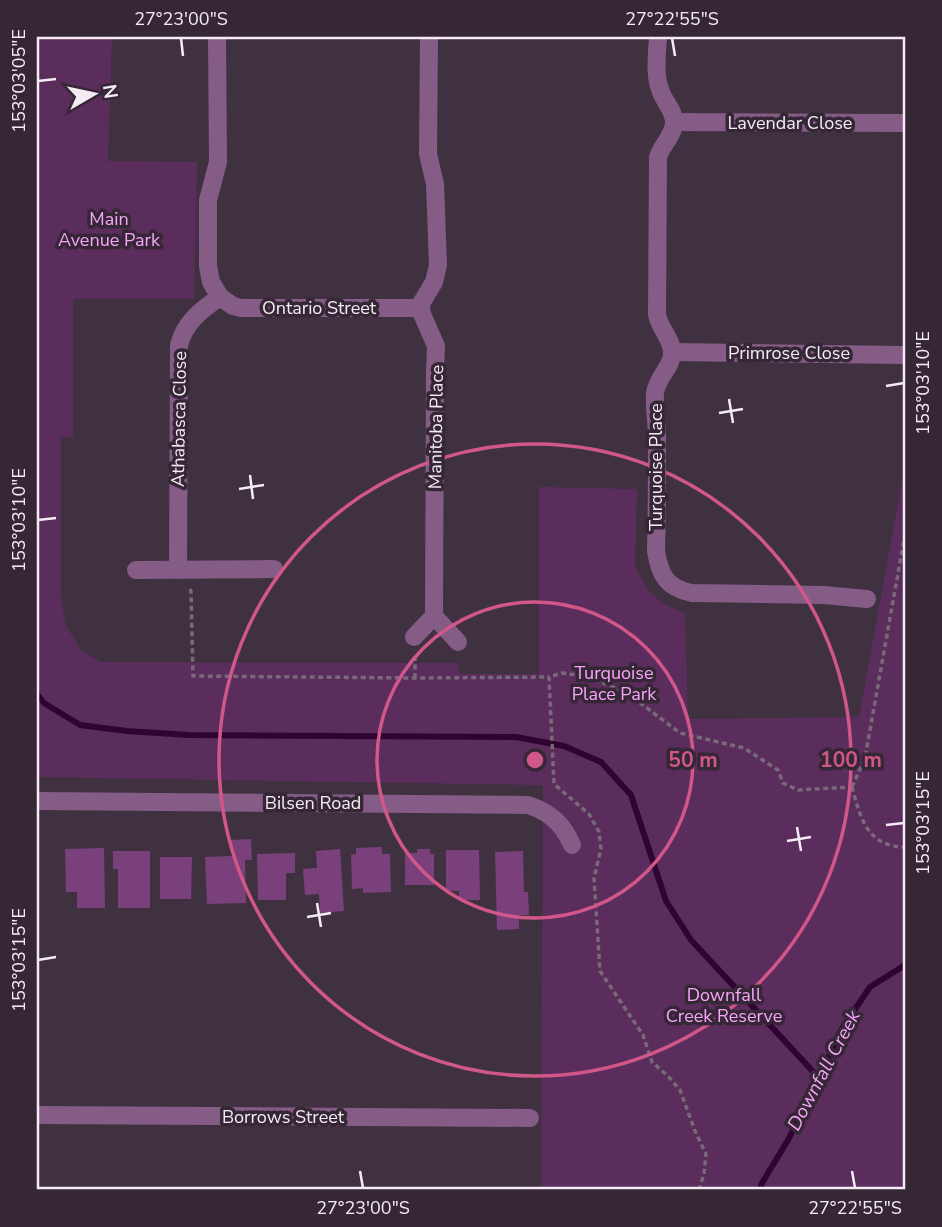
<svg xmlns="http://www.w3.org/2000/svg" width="942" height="1227" font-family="'Nunito Sans',sans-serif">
  <rect width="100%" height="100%" fill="#403140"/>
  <path fill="#5b2d5d" d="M 37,37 L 112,37 L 108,161 L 197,162 L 194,299 L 73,299 L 73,437 L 61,437 L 61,597 L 66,626 L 81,650 L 101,662 L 458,663 L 459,674 L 539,674 L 539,487 L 637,489 L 635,567 L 648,590 L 663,604 L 685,613 L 688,719 L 859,717 L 905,465 L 905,1190 L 541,1190 L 543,785 L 37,777 Z"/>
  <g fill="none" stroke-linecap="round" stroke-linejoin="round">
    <g stroke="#300432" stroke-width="6">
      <path d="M 37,694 L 44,703 L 80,725 L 127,731 L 189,735 L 516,737 L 564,746 L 601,762 L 631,795 L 666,901 L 691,940 L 819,1078"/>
      <path d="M 760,1190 L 762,1183 L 788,1140 L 819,1078 L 841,1030 L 870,987 L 905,965"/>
    </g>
  </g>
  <g fill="#7a407c">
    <path d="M 251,839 L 252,860 L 245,860 L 246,903 L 207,904 L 205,857 L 232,856 L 231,840 Z"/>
    <path d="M 382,847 L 382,854 L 390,854 L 391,892 L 363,893 L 363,888 L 352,889 L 351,855 L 356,854 L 356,848 Z"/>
    <path d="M 104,848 L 105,908 L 77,908 L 77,892 L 66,892 L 65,849 Z"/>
    <path d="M 340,849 L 344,911 L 320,913 L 319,894 L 305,895 L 303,869 L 317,868 L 316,851 Z"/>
    <path d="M 417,849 L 430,849 L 430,854 L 434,854 L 434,885 L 405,885 L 405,853 L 417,853 Z"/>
    <path d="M 446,850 L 479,850 L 480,900 L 459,900 L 459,891 L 446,891 Z"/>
    <path d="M 113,851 L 150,851 L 150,908 L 118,908 L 118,869 L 113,869 Z"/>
    <path d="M 523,851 L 524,892 L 528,892 L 529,915 L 519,915 L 519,929 L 497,930 L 495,852 Z"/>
    <path d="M 295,853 L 295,873 L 286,873 L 286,900 L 258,900 L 257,854 Z"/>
    <path d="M 160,857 L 192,857 L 191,899 L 160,899 Z"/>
  </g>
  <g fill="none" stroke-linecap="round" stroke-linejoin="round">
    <g stroke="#786a78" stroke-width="3.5" stroke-dasharray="5 3.5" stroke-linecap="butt">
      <path d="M 190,589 L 191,591 L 193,676 L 415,678 L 549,677"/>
      <path d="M 415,678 L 415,656"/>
      <path d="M 852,787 L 865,758 L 905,534"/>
      <path d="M 852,787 C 860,817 867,847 905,847"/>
      <path d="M 699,1190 L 704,1174 L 706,1154 L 695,1131 L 680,1090 L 668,1076 L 652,1062 L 643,1035 L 600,971 L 594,878 L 601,849 L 599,832 L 589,814 L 554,784 L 549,677 L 562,673 L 585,676 L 611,686 L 635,699 L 680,733 L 744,748 L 778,770 L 783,783 L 798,790 L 852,787"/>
    </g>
    <g stroke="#855c85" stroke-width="18">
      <path d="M 217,37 L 218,162 L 208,200 L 208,266 L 211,282 L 220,297 L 233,306 L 241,308 L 421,308"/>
      <path d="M 429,37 L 428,154 L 435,184 L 438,265 L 434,282 L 422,302 L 421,308 L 422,314 L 436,346 L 435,372 L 434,616"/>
      <path d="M 658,37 C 657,54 654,76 661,92 C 665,103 674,110 674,122 C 674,135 662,145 658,157 L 657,314 C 659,329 673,339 672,354 C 672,367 657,377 655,393 C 654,408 657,423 657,437 C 657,475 657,513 656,551 C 660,576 667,588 692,593 L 824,595 L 867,599"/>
      <path d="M 674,122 L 905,123"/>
      <path d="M 673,352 L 905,355"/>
      <path d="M 136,570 L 274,569"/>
      <path d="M 178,570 L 179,345 C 185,322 201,310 220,297"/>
      <path d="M 414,637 L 434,616 L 458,642"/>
      <path d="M 37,801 L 528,805 C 550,812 563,824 572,845"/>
      <path d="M 37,1115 L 530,1118"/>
    </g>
  </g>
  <path fill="none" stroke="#f5ebf4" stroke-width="2.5" d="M 181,38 L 183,56M 672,38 L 675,56M 38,81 L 56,79M 886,386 L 904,383M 729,399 L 733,423M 719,413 L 743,409M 250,475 L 253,499M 239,489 L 264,485M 38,520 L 56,518M 886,825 L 904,823M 797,827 L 801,851M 787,841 L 811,837M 317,903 L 321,927M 307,917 L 331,913M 38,960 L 56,957M 360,1171 L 363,1188M 852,1171 L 855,1188"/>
  <g fill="none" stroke="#d15789" stroke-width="3.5">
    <circle cx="535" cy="760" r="158"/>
    <circle cx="535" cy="760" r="316"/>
  </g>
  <g text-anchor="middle" stroke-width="7" stroke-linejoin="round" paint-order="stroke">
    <g font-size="18" fill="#f5ebf4" stroke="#362736">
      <text x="790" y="129">Lavendar Close</text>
      <text x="319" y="314">Ontario Street</text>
      <text x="789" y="359">Primrose Close</text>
      <text transform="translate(179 419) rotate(-89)" y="6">Athabasca Close</text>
      <text transform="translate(436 427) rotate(-89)" y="6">Manitoba Place</text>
      <text transform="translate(656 467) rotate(-90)" y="6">Turquoise Place</text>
      <text x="313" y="809">Bilsen Road</text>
      <text x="283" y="1123">Borrows Street</text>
    </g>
    <g font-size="18" fill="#f9a5fb" stroke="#362736">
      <text x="109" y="225">Main<tspan x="109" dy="21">Avenue Park</tspan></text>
      <text x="614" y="679">Turquoise<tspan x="614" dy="21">Place Park</tspan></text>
      <text x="724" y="1001">Downfall<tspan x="724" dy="21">Creek Reserve</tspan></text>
    </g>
    <g font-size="19" font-style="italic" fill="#f7a3f9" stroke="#362736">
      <text transform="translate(823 1070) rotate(-62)" y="7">Downfall Creek</text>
    </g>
  </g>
  <circle cx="535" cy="760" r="10" fill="#d15789" stroke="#362736" stroke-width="3.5"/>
  <g font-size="21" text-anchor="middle" font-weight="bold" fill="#d15789" stroke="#362736" stroke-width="7" stroke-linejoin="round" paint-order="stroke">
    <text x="693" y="767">50 m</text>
    <text x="851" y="767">100 m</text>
  </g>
  <rect width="942" height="1227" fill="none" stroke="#362736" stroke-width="77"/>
  <g transform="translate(94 94) rotate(81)" stroke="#362736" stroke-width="5" paint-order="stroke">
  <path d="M0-5L12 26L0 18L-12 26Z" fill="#f5ebf4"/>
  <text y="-10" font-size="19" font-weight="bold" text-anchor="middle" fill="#f5ebf4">N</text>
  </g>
  <rect x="38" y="38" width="866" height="1150" fill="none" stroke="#f5ebf4" stroke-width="2.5"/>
  <g font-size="18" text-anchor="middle" fill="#f5ebf4">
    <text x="181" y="25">27°23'00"S</text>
    <text x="672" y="25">27°22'55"S</text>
    <text transform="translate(19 81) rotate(-90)" y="6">153°03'05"E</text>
    <text transform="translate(923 383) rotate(-90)" y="6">153°03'10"E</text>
    <text transform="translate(19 520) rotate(-90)" y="6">153°03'10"E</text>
    <text transform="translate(923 823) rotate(-90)" y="6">153°03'15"E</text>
    <text transform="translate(19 960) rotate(-90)" y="6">153°03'15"E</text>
    <text x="363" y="1214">27°23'00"S</text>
    <text x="855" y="1214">27°22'55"S</text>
  </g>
</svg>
